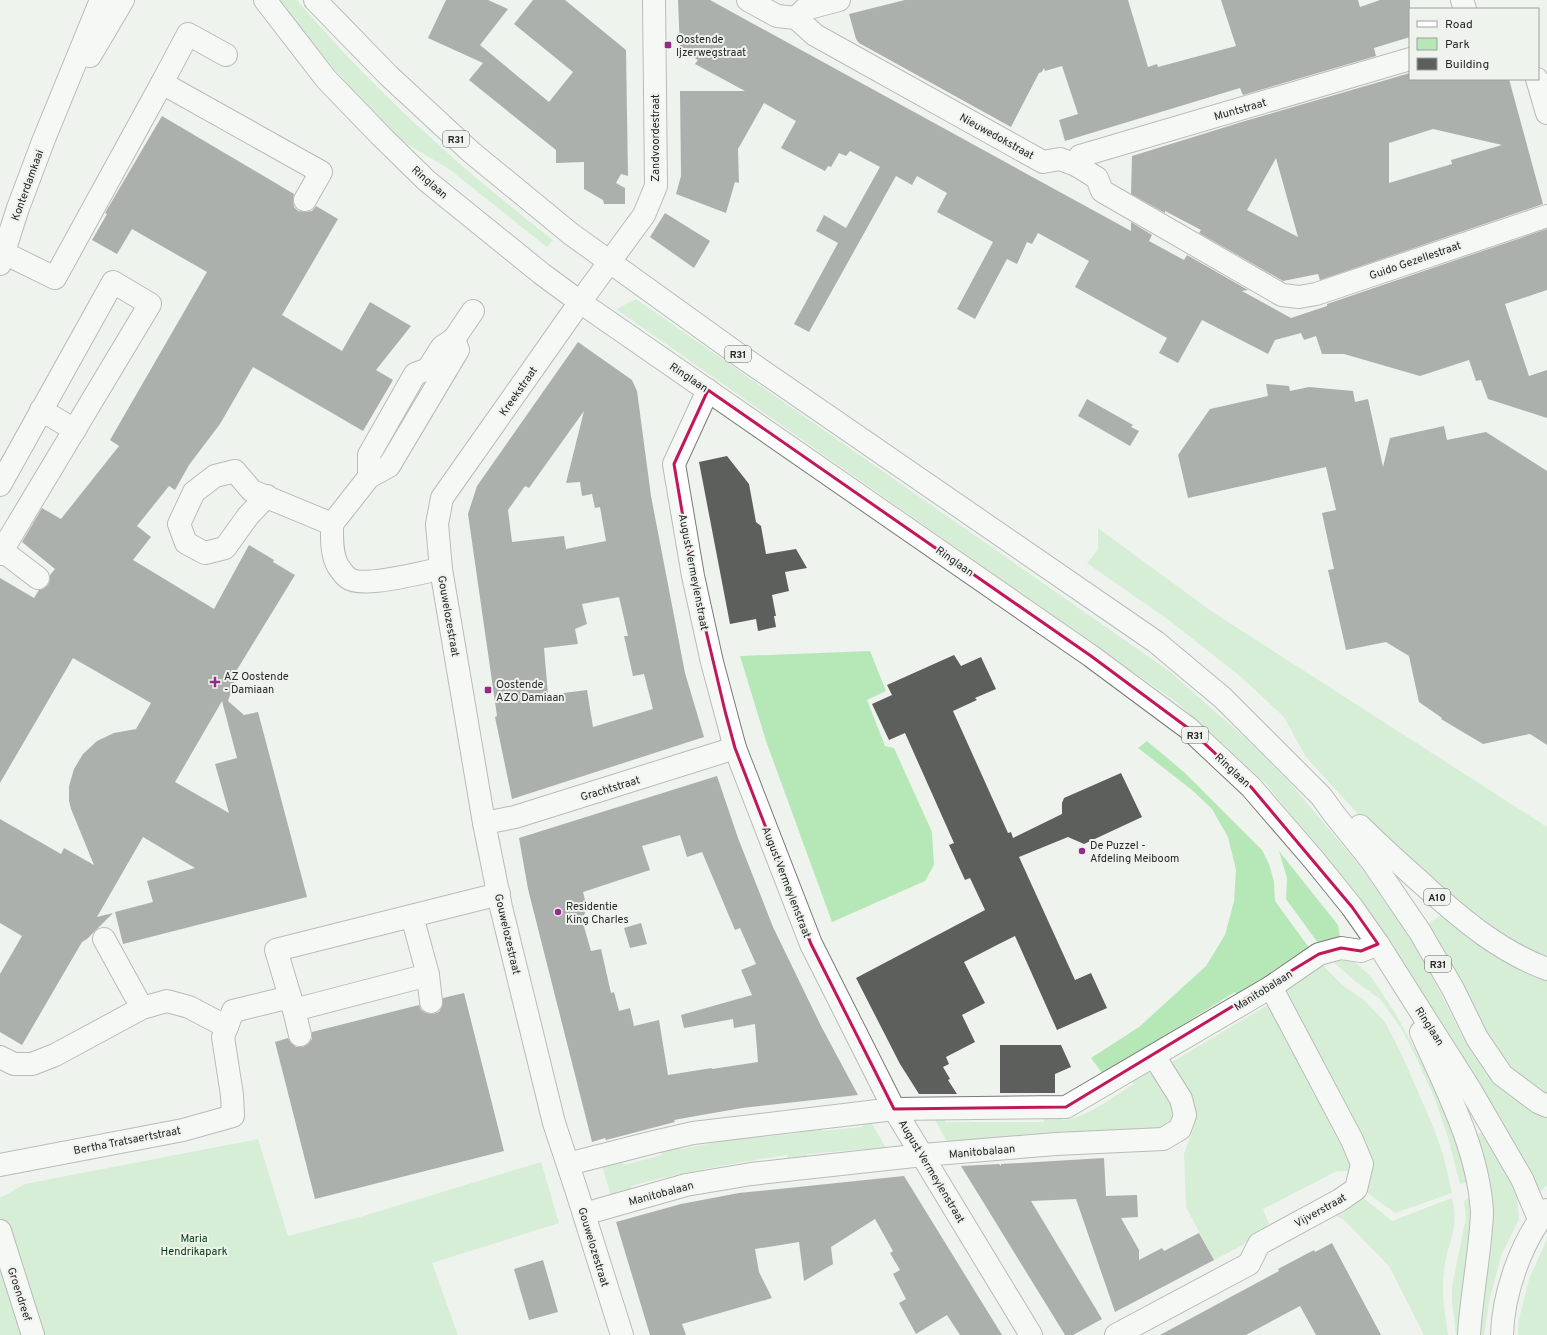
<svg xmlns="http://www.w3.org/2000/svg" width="1547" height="1335" font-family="Overpass,sans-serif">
  <rect width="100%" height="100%" fill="#eef3ee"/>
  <g fill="#b6e8b7">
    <path d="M 278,0 L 297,0 C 373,90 460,168 553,240 L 547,247 L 449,169 L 407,144 L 397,136 L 366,105 L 328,62 Z"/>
    <path d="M 636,299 L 1169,671 L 1243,736 L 1290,783 L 1360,866 L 1419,951 L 1463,1038 L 1486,1073 L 1511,1097 L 1547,1118 L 1547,1185 L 1541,1191 L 1375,921 L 1268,786 L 1207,729 L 1175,701 L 616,309 Z"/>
    <path d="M 1098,528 L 1211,611 L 1547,827 L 1547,959 L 1537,955 L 1464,910 L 1391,850 L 1306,757 L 1284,717 L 1240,676 L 1170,621 L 1087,563 L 1098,550 Z"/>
    <path d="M 870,651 L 886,691 L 867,700 L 885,746 L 894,748 L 932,832 L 934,865 L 925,881 L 832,922 L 766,741 L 740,656 Z"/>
    <path d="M 1147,741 L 1185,773 L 1262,850 L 1269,864 L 1274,881 L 1275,901 L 1310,949 L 1237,996 L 1235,992 L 1103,1074 L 1091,1058 L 1139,1027 L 1206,966 L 1225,935 L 1234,901 L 1236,870 L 1228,837 L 1212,809 L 1192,790 L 1138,748 Z"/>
    <path d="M 1279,851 L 1338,925 L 1341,943 L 1318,943 L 1286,899 L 1287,878 Z"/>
    <path d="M 1441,915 L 1476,942 L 1527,973 L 1547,981 L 1547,1096 L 1524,1082 L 1500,1057 L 1425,926 Z"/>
    <path d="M 1328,957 L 1349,958 L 1360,966 L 1372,978 L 1395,1013 L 1434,1083 L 1456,1136 L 1468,1182 L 1460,1184 L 1448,1137 L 1433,1094 L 1415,1055 L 1401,1028 L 1380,999 L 1356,982 Z"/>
    <path d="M 1319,961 L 1342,985 L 1364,1000 L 1385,1022 L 1400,1051 L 1433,1126 L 1443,1154 L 1452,1193 L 1395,1213 L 1362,1189 L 1348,1171 L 1337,1171 L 1263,1209 L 1269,1224 L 1241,1246 L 1214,1260 L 1186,1207 L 1184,1153 L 1193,1130 L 1196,1110 L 1172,1062 L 1283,996 L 1284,990 Z"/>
    <path d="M 1145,1073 L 1152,1073 L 1164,1080 L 1175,1116 L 1168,1128 L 949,1145 L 932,1115 L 945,1117 L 945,1122 L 1044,1122 L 1044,1116 L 1062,1115 L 1063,1120 C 1089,1117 1112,1097 1134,1084 L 1131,1078 Z"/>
    <path d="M 869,1119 L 889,1153 L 868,1156 L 867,1149 L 807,1154 L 808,1161 L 788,1163 L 787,1155 C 734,1163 683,1172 631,1186 L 633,1192 L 612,1199 L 601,1162 L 621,1158 L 624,1165 L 662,1155 L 660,1148 L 680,1143 L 681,1149 L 740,1138 L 763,1129 L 764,1137 L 800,1133 L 800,1126 L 820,1124 L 821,1131 L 863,1127 L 863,1120 Z"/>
    <path d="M 1481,1133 L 1507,1176 L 1517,1198 L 1519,1219 L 1501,1256 L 1489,1302 L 1484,1335 L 1477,1335 L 1475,1135 Z"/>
    <path d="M 258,1139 L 288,1236 L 360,1217 L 541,1162 L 559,1223 L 432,1263 L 458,1335 L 0,1335 L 0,1198 L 25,1184 Z"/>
    <path d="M 1356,1192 L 1392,1221 L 1452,1198 C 1460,1229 1447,1242 1444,1270 C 1441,1293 1445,1313 1448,1335 L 1424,1335 L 1389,1266 L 1344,1220 L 1329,1212 Z"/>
    <path d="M 1470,1197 L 1473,1235 L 1461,1335 L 1456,1335 L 1452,1301 L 1452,1287 L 1466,1218 L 1464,1201 Z"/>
    <path d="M 1547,1239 L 1547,1335 L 1518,1335 L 1518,1323 L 1529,1279 Z"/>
  </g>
  <g fill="#5c5f5c" fill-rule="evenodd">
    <path d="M 446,0 L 488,0 L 508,9 L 480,45 L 549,102 L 573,72 L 514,24 L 533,0 L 565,0 L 626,50 L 628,176 L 621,174 L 616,183 L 625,188 L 625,204 L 604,204 L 603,200 L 584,189 L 584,162 L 556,163 L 556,150 L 469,80 L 483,63 L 428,38 Z"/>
    <path d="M 678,0 L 710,0 L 1131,231 L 1131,222 L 1152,235 L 1149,241 L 1184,260 L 1187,255 L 1248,290 L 1242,291 L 1291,318 L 1327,306 L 1327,304 L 1547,229 L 1547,290 L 1505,304 L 1529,376 L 1547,370 L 1547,418 L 1488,399 L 1481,380 L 1476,381 L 1469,360 L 1420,376 L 1344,354 L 1322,354 L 1316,336 L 1304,340 L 1301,333 L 1275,340 L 1268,354 L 1202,320 L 1178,363 L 1159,353 L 1167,338 L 1075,287 L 1089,261 L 1038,233 L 1032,244 L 1027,242 L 1017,264 L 1007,259 L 975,319 L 957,309 L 993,242 L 937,212 L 947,193 L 917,176 L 912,185 L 896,176 L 809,332 L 794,324 L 838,243 L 816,231 L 824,215 L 846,228 L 880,167 L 850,151 L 846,156 L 839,153 L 831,167 L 828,166 L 825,171 L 781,148 L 796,121 L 764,103 L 738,149 L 739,183 L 735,182 L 726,213 L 676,194 L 681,176 L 680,91 L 745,91 L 695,64 L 698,60 L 680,50 Z"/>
    <path d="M 905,0 L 1128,0 L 1148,67 L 1157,64 L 1158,67 L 1236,46 L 1221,0 L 1358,0 L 1360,7 L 1380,0 L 1410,0 L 1410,37 L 1374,48 L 1376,56 L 1243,95 L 1240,88 L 1065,141 L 1059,120 L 1078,114 L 1062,66 L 1045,71 L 1044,68 L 1042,72 L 1039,73 L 1011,127 L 859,43 L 856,39 L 849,14 Z"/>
    <path d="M 1410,73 L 1410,79 L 1509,79 L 1543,204 L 1320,280 L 1318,274 L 1283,281 L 1199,233 L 1201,230 L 1165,211 L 1165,213 L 1131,194 L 1132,156 L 1245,121 ZM 1433,129 L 1502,145 L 1451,160 L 1452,164 L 1389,183 L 1389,143 ZM 1276,158 L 1298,237 L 1247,210 Z"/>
    <path d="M 162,116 L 294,194 L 293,200 L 294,207 L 298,211 L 305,212 L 312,211 L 316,206 L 338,219 L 282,315 L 342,351 L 370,302 L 411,326 L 376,370 L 393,380 L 363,431 L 253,367 L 220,424 L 189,465 L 175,490 L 169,486 L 137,526 L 151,537 L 133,560 L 214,609 L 249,545 L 274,560 L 273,562 L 295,575 L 235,673 L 234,683 L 228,701 L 244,715 L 258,712 L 307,897 L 123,944 L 115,912 L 153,902 L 147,881 L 195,868 L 143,837 L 97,917 L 113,913 L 87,939 L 82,942 L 22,1045 L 0,1032 L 0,974 L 22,936 L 0,923 L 0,819 L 61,854 L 64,848 L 94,865 L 71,809 L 69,801 L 69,786 L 74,769 L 83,754 L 97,741 L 114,733 L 136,729 L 151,703 L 73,658 L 0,783 L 0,578 L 34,598 L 39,590 L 43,589 L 48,585 L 50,580 L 50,575 L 55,569 L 22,542 L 42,508 L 61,519 L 119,446 L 110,440 L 207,272 L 132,229 L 117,254 L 92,240 L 107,214 L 105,213 ZM 222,701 L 237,758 L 215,764 L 229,813 L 175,782 Z"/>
    <path d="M 665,213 L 710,241 L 694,268 L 650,237 Z"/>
    <path d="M 578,342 L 632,380 L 637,391 L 651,496 L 685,673 L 704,737 L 512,799 L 495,717 L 497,716 L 468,514 L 477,486 ZM 584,411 L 566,483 L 580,482 L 582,496 L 592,494 L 595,508 L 600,507 L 606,541 L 566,549 L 564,536 L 512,542 L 508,510 L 525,486 L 529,488 ZM 619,597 L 628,636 L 624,636 L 633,676 L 644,674 L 653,709 L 593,727 L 587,690 L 548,695 L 544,648 L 578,644 L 575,629 L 587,624 L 582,604 Z"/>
    <path d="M 1266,384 L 1289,386 L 1290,391 L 1309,387 L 1353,391 L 1355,402 L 1368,399 L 1383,467 L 1390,438 L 1444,426 L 1447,440 L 1486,432 L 1547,471 L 1547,745 L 1530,734 L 1483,744 L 1441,719 L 1442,718 L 1419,702 L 1409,656 L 1386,642 L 1346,650 L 1328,570 L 1334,569 L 1322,513 L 1336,510 L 1326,467 L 1188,498 L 1178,455 L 1210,409 L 1268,396 Z"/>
    <path d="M 1087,399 L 1133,425 L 1131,427 L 1139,431 L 1130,446 L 1078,416 Z"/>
    <path d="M 727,456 L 749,484 L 756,522 L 761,526 L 766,554 L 796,549 L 807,568 L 785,572 L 789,591 L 772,595 L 776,616 L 774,616 L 776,627 L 758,631 L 756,619 L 730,624 L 699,462 Z"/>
    <path d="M 954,655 L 961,666 L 981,657 L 996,689 L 975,698 L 977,700 L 953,711 L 1008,833 L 1011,832 L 1013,838 L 1062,814 L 1062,803 L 1064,798 L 1121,773 L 1142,817 L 1084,844 L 1068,837 L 1019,857 L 1075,980 L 1091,973 L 1107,1008 L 1057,1030 L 1015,936 L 997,945 L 964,962 L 985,1003 L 962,1015 L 975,1042 L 946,1057 L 949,1064 L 943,1067 L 950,1079 L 948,1080 L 957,1094 L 919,1094 L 900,1064 L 856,978 L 985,910 L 970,878 L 965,880 L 949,845 L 954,843 L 905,733 L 889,740 L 872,704 L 892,695 L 887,685 Z"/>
    <path d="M 717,776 L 738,838 L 773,927 L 821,1026 L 858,1095 L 742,1108 L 696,1116 L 674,1120 L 675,1122 L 606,1140 L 605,1138 L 592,1142 L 528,889 L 519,838 ZM 680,835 L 687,857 L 702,852 L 735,930 L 740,928 L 756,964 L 741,970 L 752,995 L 681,1015 L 684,1028 L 733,1019 L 734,1028 L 755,1024 L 758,1062 L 712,1069 L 712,1068 L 668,1075 L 659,1020 L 634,1026 L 630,1008 L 619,1011 L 614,992 L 611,993 L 601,949 L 591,951 L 581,916 L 584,915 L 587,908 L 583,892 L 650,870 L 642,846 Z"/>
    <path d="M 641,923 L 647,944 L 630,948 L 624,928 Z"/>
    <path d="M 464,993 L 504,1151 L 315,1199 L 275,1042 L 288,1038 L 291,1043 L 296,1047 L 303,1047 L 308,1044 L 312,1039 L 312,1032 L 419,1005 L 421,1010 L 426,1013 L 433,1014 L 439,1012 L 442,1007 L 443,998 Z"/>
    <path d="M 1000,1045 L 1061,1045 L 1071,1067 L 1055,1074 L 1055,1093 L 1000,1093 Z"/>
    <path d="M 1104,1158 L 1106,1196 L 1137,1195 L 1138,1217 L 1121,1218 L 1139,1250 L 1139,1260 L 1162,1248 L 1164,1251 L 1199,1233 L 1214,1260 L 1115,1312 L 1076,1199 L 1031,1201 L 1102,1319 L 1073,1335 L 1065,1335 L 961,1166 L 999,1164 L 1001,1166 L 1001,1164 Z"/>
    <path d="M 904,1176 L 1002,1335 L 960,1335 L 947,1315 L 916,1334 L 899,1303 L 906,1299 L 893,1274 L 900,1270 L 890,1253 L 893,1251 L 875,1219 L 831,1247 L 833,1264 L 804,1281 L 799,1242 L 755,1249 L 759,1272 L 772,1298 L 682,1324 L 686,1335 L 650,1335 L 616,1222 L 681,1204 L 739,1193 Z"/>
    <path d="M 1332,1243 L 1381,1335 L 1316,1335 L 1300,1306 L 1246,1335 L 1160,1335 L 1279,1271 L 1278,1269 L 1314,1250 L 1315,1252 Z"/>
    <path d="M 543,1260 L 558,1312 L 529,1320 L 514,1269 Z"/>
  </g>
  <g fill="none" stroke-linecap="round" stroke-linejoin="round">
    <g stroke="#777a77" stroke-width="24">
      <g id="minor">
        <path d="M 748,0 L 777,16 L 796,18 L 815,35 L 1043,162 L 1060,159 L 1076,165 L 1097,178 L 1102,191 L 1282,295 L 1299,297 L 1316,294 L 1547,216"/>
        <path d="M 1462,0 L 1465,9"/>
        <path d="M 796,18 L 805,9 L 839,0"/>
        <path d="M 90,56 L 123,0"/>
        <path d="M 1537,79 L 1547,113"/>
        <path d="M 162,83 L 188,34 L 226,55"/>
        <path d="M 1076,165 L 1080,156 L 1410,59"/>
        <path d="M 4,253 L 55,278 L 162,83 L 321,172 L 305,200"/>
        <path d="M 0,264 L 18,208 L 44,139 L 101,0"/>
        <path d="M 580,302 L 442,498 L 437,524 L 441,569 L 484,823 L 501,907 L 554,1123 L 576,1189 L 622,1335"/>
        <path d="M 708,390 L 674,464 L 693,576 L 712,662 L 735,748 L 811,944 L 894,1109 L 1031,1335"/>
        <path d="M 41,410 L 75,430"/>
        <path d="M 369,477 L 369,455 L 415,374 L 428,369 L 442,347 L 454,339"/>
        <path d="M 0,485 L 113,282 L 150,304 L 0,554"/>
        <path d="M 267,496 L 248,516 L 225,548 L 205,553 L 186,543 L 179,524 L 194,492 L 215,476 L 235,471 L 252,491 L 332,524"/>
        <path d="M 0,549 L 38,578"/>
        <path d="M 441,569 C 421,572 363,589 348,578 C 344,575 340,569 338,566 C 331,554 332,537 332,524 L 369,477 L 389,466 L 458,350 L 454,339 L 473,311"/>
        <path d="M 484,823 L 515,817 L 735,748"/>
        <path d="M 412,916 L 428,975 L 294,1010 L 276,950 L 499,894"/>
        <path d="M 104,939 L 142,1008"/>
        <path d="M 428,975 L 431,1002"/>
        <path d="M 294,1010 L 300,1035"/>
        <path d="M 0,1057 L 14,1064 L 32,1064 L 55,1055 L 142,1008 L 167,1001 L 189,1007 L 227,1027"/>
        <path d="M 568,1164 L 654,1142 L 693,1133 L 894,1109 L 1066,1107 L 1271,987 L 1319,954 L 1341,948 L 1361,951 L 1378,944"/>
        <path d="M 0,1165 L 183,1130 L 233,1116 L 232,1095 L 223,1037 L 233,1011 L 290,997"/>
        <path d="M 584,1214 L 686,1185 L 751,1174 L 923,1155 L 1056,1144 L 1163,1139 L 1180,1129 L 1185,1115 L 1181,1099 L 1154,1056"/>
        <path d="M 0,1231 L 33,1335"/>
        <path d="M 1116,1335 L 1249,1264 L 1259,1244 L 1340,1200 L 1356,1189 L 1362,1164 L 1352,1140 L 1271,987"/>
      </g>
    </g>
    <g stroke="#777a77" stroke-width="24">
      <g id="major">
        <path d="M 265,0 L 326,79 L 381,136 L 427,181 L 542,274 L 580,302 L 1091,656 L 1188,728 L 1251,787 L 1314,860 L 1352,907 L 1378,944 L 1471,1091 L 1522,1179 L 1539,1219"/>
        <path d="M 315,0 L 388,75 L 471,152 L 571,234 L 742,357 L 1156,642 L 1223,698 L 1321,796 L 1334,814 L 1371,860 L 1420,932 L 1453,989 L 1477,1038 L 1502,1075 L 1538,1102 L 1547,1106"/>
        <path d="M 580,302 L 644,215 L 656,186 L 654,0"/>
        <path d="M 1360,826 C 1382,848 1405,868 1428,889 C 1464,921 1501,952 1547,969"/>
        <path d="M 1421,1032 C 1446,1089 1478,1148 1482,1211 C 1482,1219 1481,1229 1480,1238 C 1477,1270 1471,1302 1469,1335"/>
        <path d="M 1502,1335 C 1503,1294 1521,1242 1547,1210"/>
      </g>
    </g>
    <use href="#minor" stroke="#fff" stroke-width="22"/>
    <use href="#major" stroke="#fff" stroke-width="22"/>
  </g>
  <path d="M0 0H1547V1335H0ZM 708,390 L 1091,656 L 1188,728 L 1251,787 L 1352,907 L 1378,944 L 1361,951 L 1341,948 L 1319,954 L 1066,1107 L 894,1109 L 811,944 L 735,748 L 725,711 L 693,576 L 674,464 Z" fill="#eef3ee" fill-opacity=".55" fill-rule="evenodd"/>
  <path fill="none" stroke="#c2185b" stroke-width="3" stroke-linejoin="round" d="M 708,390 L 1091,656 L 1188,728 L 1251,787 L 1352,907 L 1378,944 L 1361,951 L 1341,948 L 1319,954 L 1066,1107 L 894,1109 L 811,944 L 735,748 L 725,711 L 693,576 L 674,464 Z"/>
  <g fill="#96298a" stroke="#eef3ee" stroke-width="1.5">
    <rect x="664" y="41" width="8" height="8" rx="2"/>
    <path d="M213 676h4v4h4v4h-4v4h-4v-4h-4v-4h4z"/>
    <rect x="484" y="686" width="8" height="8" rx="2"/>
    <circle cx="1082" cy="851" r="4"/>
    <circle cx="558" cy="912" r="4"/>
  </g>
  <g text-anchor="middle" stroke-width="4" stroke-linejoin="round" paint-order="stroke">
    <g fill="#eef3ee" stroke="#636563" stroke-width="1">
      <rect x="443" y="131" width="26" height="16" rx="3"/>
      <rect x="725" y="346" width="26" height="16" rx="3"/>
      <rect x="1182" y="727" width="26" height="16" rx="3"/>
      <rect x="1424" y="889" width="26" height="16" rx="3"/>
      <rect x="1425" y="956" width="26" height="16" rx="3"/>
    </g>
    <g font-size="10" font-weight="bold" fill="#272827">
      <text x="456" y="143">R31</text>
      <text x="738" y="358">R31</text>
      <text x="1195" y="739">R31</text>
      <text x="1437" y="901">A10</text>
      <text x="1438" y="968">R31</text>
    </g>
    <g font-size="11" fill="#272827" stroke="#eef3ee" text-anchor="start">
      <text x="676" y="43">Oostende<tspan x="676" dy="13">Ijzerwegstraat</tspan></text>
      <text x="224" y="680">AZ Oostende<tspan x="224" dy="13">- Damiaan</tspan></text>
      <text x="496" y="688">Oostende<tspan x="496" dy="13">AZO Damiaan</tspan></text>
      <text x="1090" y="849">De Puzzel -<tspan x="1090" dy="13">Afdeling Meiboom</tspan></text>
      <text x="566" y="910">Residentie<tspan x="566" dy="13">King Charles</tspan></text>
    </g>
    <g font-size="11" fill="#272827" stroke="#eef3ee">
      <text transform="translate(1240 109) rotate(-16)" y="4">Muntstraat</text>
      <text transform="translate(997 136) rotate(29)" y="4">Nieuwedokstraat</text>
      <text transform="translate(655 138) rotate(-90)" y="4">Zandvoordestraat</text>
      <text transform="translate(430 182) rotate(41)" y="4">Ringlaan</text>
      <text transform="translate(27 185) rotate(-70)" y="4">Konterdamkaai</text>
      <text transform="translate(1415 260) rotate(-19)" y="4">Guido Gezellestraat</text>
      <text transform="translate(689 377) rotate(34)" y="4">Ringlaan</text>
      <text transform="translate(518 391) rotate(-55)" y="4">Kreekstraat</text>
      <text transform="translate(955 561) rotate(35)" y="4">Ringlaan</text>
      <text transform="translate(694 572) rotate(79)" y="4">August Vermeylenstraat</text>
      <text transform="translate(449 616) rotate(80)" y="4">Gouwelozestraat</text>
      <text transform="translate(1233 770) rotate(43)" y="4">Ringlaan</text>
      <text transform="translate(610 788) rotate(-17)" y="4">Grachtstraat</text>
      <text transform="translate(787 882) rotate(69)" y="4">August Vermeylenstraat</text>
      <text transform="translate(508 934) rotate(77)" y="4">Gouwelozestraat</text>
      <text transform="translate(1263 990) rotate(-32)" y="4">Manitobalaan</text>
      <text transform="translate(1430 1026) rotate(57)" y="4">Ringlaan</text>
      <text transform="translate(127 1140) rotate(-11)" y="4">Bertha Tratsaertstraat</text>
      <text transform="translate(982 1151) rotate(-5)" y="4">Manitobalaan</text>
      <text transform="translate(932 1171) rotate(59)" y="4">August Vermeylenstraat</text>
      <text transform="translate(661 1193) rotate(-15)" y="4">Manitobalaan</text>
      <text transform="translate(1320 1210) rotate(-29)" y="4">Vijverstraat</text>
      <text transform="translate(594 1247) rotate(73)" y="4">Gouwelozestraat</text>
      <text transform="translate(20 1294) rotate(72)" y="4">Groendreef</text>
    </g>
    <g font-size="11" fill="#00390a" stroke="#eef3ee">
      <text x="194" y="1242">Maria<tspan x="194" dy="13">Hendrikapark</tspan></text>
    </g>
  </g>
  <rect x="1409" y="8" width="130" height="72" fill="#eef3ee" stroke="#9ea29e"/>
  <rect x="1417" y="21" width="20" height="6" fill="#ffffff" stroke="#9ea29e"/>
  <text x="1445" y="28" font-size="12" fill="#272827">Road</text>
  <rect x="1417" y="38" width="20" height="12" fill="#b6e8b7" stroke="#9ea29e"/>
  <text x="1445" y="48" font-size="12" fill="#272827">Park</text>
  <rect x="1417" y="58" width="20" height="12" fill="#5c5f5c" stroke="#9ea29e"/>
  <text x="1445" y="68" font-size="12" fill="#272827">Building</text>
</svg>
